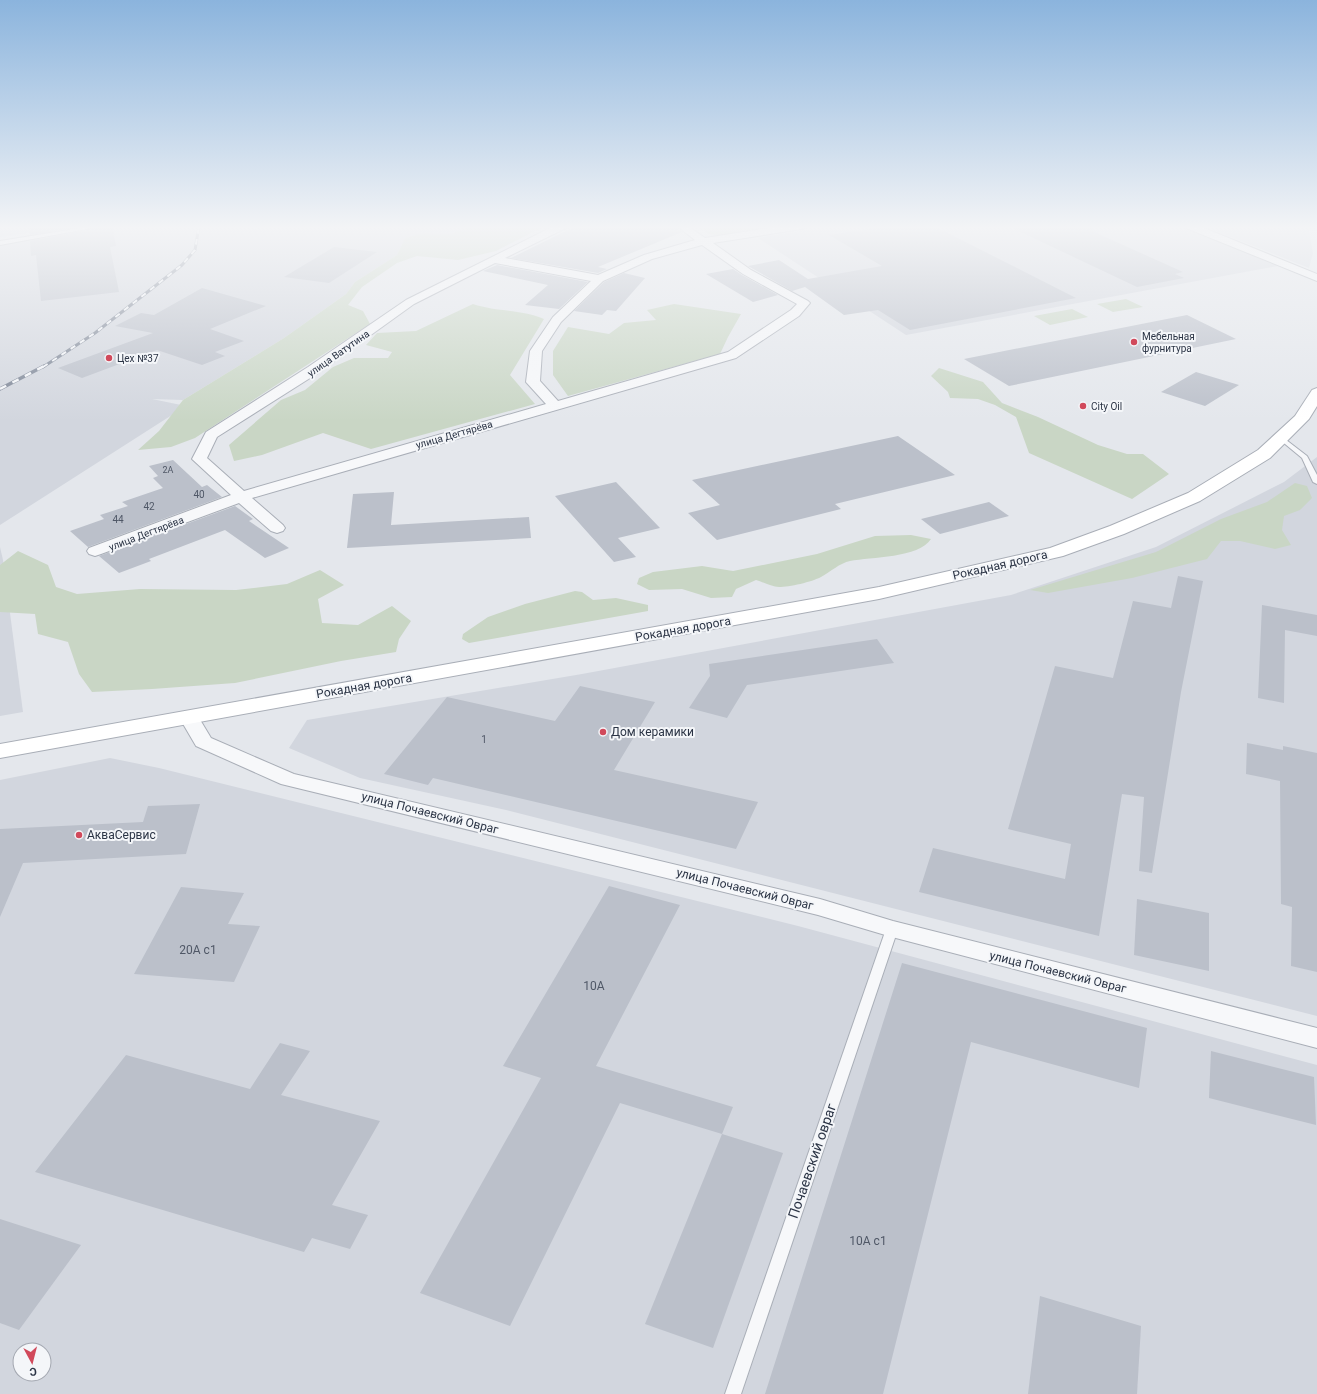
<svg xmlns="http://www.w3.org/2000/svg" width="1317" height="1394" font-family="Roboto,sans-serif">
  <rect width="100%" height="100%" fill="#e4e7ec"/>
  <g fill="#d2d6de" fill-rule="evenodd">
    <path d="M 0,226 L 77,226 L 0,237 Z"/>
    <path d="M 118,226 L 470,226 L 451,234 L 424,233 L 405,238 L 397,255 L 355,282 L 346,294 L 284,338 L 183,400 L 152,399 L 186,406 L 0,525 L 0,245 Z"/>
    <path d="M 830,226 L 1179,226 L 1278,266 L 906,335 L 758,238 Z"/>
    <path d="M 1203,226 L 1308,226 L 1313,253 L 1309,268 Z"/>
    <path d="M 1317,457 L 1317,1016 L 506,810 L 360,778 L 289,748 L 307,720 L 582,674 L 1011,595 L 1156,547 L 1284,482 Z"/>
    <path d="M 0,547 L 3,560 L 23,712 L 0,716 Z"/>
    <path d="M 110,758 L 159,768 L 798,926 L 1317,1065 L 1317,1394 L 0,1394 L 0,780 ZM 20,1350 L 44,1350 L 44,1374 L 20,1374 Z"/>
  </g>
  <g fill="#c9d6c5">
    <path d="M 470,226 L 548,226 L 539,229 L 496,251 L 458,260 L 417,256 L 397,263 L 362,287 L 348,305 L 363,311 L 370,324 L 195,438 L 171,447 L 138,450 L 159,431 L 183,400 L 284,338 L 346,294 L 355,282 L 397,255 L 405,238 L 424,233 L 451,234 Z"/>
    <path d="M 695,226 L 782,226 L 723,236 L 709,234 Z"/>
    <path d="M 1126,299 L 1143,307 L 1113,312 L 1097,304 Z"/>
    <path d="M 473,304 C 496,312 521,309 544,319 L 510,375 L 535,404 L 371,449 L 323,433 L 262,455 L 234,461 L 229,445 L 281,400 L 305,390 L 333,367 L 354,358 L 388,358 L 392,352 L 366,345 L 377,333 L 416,331 Z"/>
    <path d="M 674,304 L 741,314 L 728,337 L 720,354 L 568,396 L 553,375 L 553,351 L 568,327 L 609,334 L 624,323 L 656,320 L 647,310 Z"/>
    <path d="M 1072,309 L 1088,317 L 1050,325 L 1034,316 Z"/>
    <path d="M 939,368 L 983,382 L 1002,403 L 1038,417 L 1098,445 L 1127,454 L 1143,454 L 1169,474 L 1132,499 L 1029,453 L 1016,417 L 995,405 L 978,399 L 950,398 L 948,392 L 931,376 Z"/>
    <path d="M 1295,483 L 1307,486 L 1312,498 L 1300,510 L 1284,516 L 1282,530 L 1291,545 L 1275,549 L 1240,541 L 1221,541 L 1207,559 L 1132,578 L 1048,593 L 1030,590 L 1156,552 L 1221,519 L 1267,502 Z"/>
    <path d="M 911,535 L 931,539 C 919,558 871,557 850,561 C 840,563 830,572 821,577 C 812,582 789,587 779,587 C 772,587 763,582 756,580 L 736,589 L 732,597 L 711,598 L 682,589 L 649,590 L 637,584 L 639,578 L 653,572 L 702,566 L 733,571 L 817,554 L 875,536 Z"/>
    <path d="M 18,551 L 48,565 L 56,587 L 77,594 L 140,589 L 236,590 L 287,584 L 320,570 L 344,585 L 318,599 L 322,623 L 358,625 L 392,606 L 411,621 L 399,639 L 396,652 L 341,661 L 235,683 L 152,689 L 92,692 L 79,674 L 68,642 L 38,634 L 35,614 L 0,612 L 0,565 Z"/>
    <path d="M 575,591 L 582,592 L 593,600 L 616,598 L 648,605 L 648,611 L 469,643 L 462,639 L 463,634 L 488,617 L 525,604 Z"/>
  </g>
  <g fill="#bbc0ca">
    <path d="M 29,226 L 85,226 L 30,235 Z"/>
    <path d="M 104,226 L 112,226 L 116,246 L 110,247 L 119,292 L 41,301 L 36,255 L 31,256 L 30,241 L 103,227 Z"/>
    <path d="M 576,226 L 676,226 L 682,232 L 598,267 L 607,269 L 598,273 L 511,258 Z"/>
    <path d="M 890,226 L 934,226 L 1076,298 L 910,330 L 878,310 L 844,315 L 805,287 L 792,291 L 748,266 L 779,260 L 808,279 L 882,266 L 829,235 Z"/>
    <path d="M 1008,226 L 1092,226 L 1092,231 L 1183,272 L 1175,274 L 1184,278 L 1137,287 Z"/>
    <path d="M 334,247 L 377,252 L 329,283 L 284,277 Z"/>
    <path d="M 497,265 L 588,282 L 559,309 L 525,305 L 548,285 L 483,271 Z"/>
    <path d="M 733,269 L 742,275 L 778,295 L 753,302 L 706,274 Z"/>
    <path d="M 624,273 L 645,278 L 616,311 L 607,310 L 602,315 L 574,311 L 604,282 Z"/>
    <path d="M 202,288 L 266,306 L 210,329 L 244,341 L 215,352 L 225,356 L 202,365 L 157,350 L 82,378 L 58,368 L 153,333 L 115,326 L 141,313 L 154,315 Z"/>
    <path d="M 1187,315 L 1236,339 L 1009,386 L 964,359 Z"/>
    <path d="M 1196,372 L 1239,385 L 1205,406 L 1161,392 Z"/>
    <path d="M 898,436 L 955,475 L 835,504 L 841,509 L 717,540 L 688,513 L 720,505 L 692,480 Z"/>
    <path d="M 173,460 L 202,487 L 207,485 L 222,497 L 88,547 L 70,531 L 104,519 L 100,515 L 128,506 L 122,502 L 163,488 L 153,478 L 158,476 L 149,466 Z"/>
    <path d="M 616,482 L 660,528 L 618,538 L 636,557 L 614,562 L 555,496 Z"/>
    <path d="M 394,492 L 391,525 L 529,517 L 531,538 L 347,548 L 353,494 Z"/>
    <path d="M 989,502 L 1009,516 L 940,534 L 921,519 Z"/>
    <path d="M 235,506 L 253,519 L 249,521 L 289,548 L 265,558 L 225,530 L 149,559 L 151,561 L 119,573 L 99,556 Z"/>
    <path d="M 1178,576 L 1203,581 L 1181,692 L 1152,873 L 1139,871 L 1144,797 L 1122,794 L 1099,936 L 919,892 L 933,848 L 1065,879 L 1071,844 L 1008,829 L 1055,666 L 1113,678 L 1133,601 L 1171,608 Z"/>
    <path d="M 1262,605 L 1317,615 L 1317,636 L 1285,630 L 1284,703 L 1258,698 Z"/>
    <path d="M 877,639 L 894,663 L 747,685 L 727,718 L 689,708 L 710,676 L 709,664 Z"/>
    <path d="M 580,686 L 655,702 L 614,770 L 758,802 L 736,849 L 433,778 L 428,785 L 384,774 L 447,697 L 555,721 Z"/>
    <path d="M 1247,743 L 1283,750 L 1283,746 L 1317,753 L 1317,972 L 1291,966 L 1292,907 L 1281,904 L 1280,781 L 1246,774 Z"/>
    <path d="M 200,804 L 186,854 L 23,863 L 0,917 L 0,829 L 143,822 L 148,806 Z"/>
    <path d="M 609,886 L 680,905 L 596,1066 L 733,1107 L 722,1134 L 620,1103 L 510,1326 L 420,1293 L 541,1078 L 503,1066 Z"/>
    <path d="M 181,887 L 244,893 L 228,924 L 260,926 L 234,982 L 134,974 Z"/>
    <path d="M 1137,899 L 1209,913 L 1209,971 L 1134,955 Z"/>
    <path d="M 902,963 L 1147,1028 L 1139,1088 L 971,1042 L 883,1394 L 765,1394 Z"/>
    <path d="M 280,1043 L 310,1051 L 281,1095 L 380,1121 L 332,1205 L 368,1215 L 350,1249 L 312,1238 L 304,1252 L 35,1172 L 126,1055 L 250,1089 Z"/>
    <path d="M 1211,1051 L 1314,1077 L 1316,1125 L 1209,1098 Z"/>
    <path d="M 722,1134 L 783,1153 L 713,1348 L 645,1324 Z"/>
    <path d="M 0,1219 L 81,1245 L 19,1330 L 0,1323 Z"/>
    <path d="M 1040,1296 L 1141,1326 L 1137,1394 L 1028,1394 Z"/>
  </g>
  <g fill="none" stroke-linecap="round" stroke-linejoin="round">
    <g stroke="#a9aeb7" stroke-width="2">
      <g id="lane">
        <path d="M 93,226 L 103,226 L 0,245 L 0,241 Z"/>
        <path d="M 1281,436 L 1307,456 L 1317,475 L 1317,484 L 1313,482 L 1302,458 L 1279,439 L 1278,438 Z"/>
        <path d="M 892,925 L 896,926 L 898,929 L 741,1394 L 725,1394 L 886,929 L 888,926 Z"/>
      </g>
    </g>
    <g stroke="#a9aeb7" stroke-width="2">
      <g id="street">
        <path d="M 554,226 L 567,226 L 566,228 L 505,258 L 598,275 L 644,255 L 695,240 L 677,226 L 688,226 L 705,238 L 782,226 L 806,226 L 805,228 L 801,229 L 713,243 L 751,270 L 808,301 L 810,303 L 799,316 L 736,358 L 252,498 L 283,525 L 285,528 L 283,531 L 277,533 L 271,531 L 239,503 L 101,554 L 95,556 L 89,554 L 87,551 L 89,548 L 231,495 L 192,459 L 206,432 L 308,367 L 406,300 ZM 702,245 L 743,274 L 797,304 L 791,310 L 728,352 L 558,401 L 540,381 L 542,351 L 561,322 L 603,281 L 652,259 ZM 495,263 L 591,281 L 553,317 L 530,351 L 526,382 L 546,404 L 244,491 L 207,458 L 217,437 L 318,373 L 414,304 Z"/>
        <path d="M 1185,226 L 1199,226 L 1317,274 L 1317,281 L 1186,228 Z"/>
        <path d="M 189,711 L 196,713 L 211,738 L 294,774 L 820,899 L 893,921 L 1317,1028 L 1317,1048 L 892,937 L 818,915 L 281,784 L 196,746 L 179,717 L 182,713 Z"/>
      </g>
    </g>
    <g stroke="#a9aeb7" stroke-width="2">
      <path id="secondary" d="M 1317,388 L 1317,406 L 1309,419 L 1270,458 L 1200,501 L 1124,534 L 1063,556 L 879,599 L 0,758 L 0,744 L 879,587 L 1050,548 L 1110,526 L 1188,493 L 1258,450 L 1295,416 L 1312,390 Z"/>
    </g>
    <use href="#lane" fill="#f7f8fa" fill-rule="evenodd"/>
    <use href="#street" fill="#f7f8fa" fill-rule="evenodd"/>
    <use href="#secondary" fill="#fff" fill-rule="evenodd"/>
    <g stroke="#7d8696" stroke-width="3">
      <path id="rail-far1" d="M 43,367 L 95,333 L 182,265 L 195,250 L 199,226"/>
    </g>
    <g stroke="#7d8696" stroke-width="3.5">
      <path id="rail" d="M 0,389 L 44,366"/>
    </g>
    <use href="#rail-far1" stroke="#f4f6f9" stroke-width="2" stroke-dasharray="5.5" stroke-linecap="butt"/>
    <use href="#rail" stroke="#f4f6f9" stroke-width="2.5" stroke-dasharray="7" stroke-linecap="butt"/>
  </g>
  <linearGradient id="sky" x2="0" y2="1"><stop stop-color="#8bb4dd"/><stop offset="0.54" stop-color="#f3f4f6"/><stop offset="1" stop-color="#f3f4f6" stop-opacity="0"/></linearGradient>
  <rect width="1317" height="421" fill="url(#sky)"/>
  <g fill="#d1495b" stroke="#f4f6f9" stroke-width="1.5">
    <circle cx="1134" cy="342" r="4"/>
    <circle cx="109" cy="358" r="4"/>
    <circle cx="1083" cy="406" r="4"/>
    <circle cx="603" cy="732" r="4"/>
    <circle cx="79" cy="835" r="4"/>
  </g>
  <g text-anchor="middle" stroke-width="4" stroke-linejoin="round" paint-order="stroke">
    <g font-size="9" fill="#4f5766">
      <text x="168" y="473">2А</text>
    </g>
    <g font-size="10" fill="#2b3445" stroke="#f4f6f9" text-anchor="start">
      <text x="1142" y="340">Мебельная<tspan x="1142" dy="12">фурнитура</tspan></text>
      <text x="117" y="362">Цех №37</text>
      <text x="1091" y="410">City Oil</text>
    </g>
    <g font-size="10" fill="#2b3445" stroke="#f4f6f9">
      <text transform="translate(338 353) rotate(-35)" y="4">улица Ватутина</text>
      <text transform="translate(454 434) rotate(-16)" y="4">улица Дегтярёва</text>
      <text transform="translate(146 533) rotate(-21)" y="4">улица Дегтярёва</text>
    </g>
    <g font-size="10" fill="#4f5766">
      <text x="199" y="498">40</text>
      <text x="149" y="510">42</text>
      <text x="118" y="523">44</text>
      <text x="484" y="743">1</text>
    </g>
    <g font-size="12" fill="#2b3445" stroke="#f4f6f9">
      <text transform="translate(1000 565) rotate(-13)" y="4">Рокадная дорога</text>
      <text transform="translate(683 629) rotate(-10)" y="4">Рокадная дорога</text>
      <text transform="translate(364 686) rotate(-10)" y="4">Рокадная дорога</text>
      <text transform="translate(430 813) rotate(14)" y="4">улица Почаевский Овраг</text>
      <text transform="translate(745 889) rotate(14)" y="4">улица Почаевский Овраг</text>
      <text transform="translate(1058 972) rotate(14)" y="4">улица Почаевский Овраг</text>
    </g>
    <g font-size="12" fill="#2b3445" stroke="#f4f6f9" text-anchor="start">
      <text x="611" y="736">Дом керамики</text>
      <text x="87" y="839">АкваСервис</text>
    </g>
    <g font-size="12" fill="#4f5766">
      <text x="198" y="954">20А с1</text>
      <text x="594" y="990">10А</text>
      <text x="868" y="1245">10А с1</text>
    </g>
    <g font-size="14" fill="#2b3445" stroke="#f4f6f9">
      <text transform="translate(812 1161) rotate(-71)" y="5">Почаевский овраг</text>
    </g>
  </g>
  <g transform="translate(32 1362) rotate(173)"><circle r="19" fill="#f4f6f9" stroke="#a4a8b1"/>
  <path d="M0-3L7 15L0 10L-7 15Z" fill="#d1495b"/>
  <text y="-6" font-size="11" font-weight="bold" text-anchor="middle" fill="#2b3445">С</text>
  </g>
</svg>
